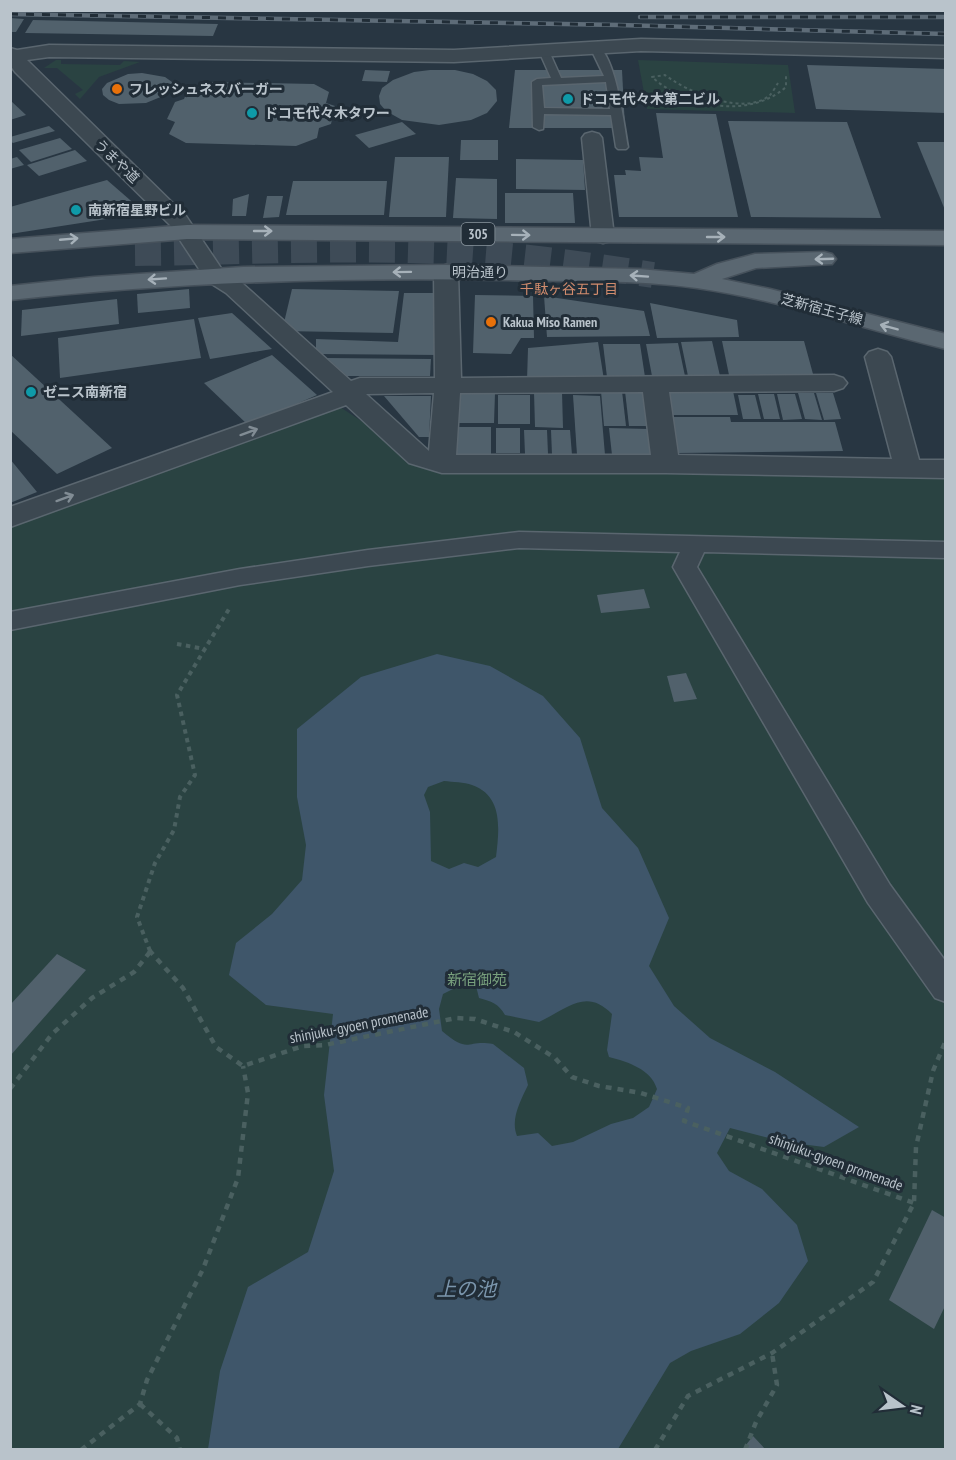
<svg xmlns="http://www.w3.org/2000/svg" width="956" height="1460" font-family="'PT Sans Narrow','Noto Sans JP',sans-serif">
  <rect width="100%" height="100%" fill="#283642"/>
  <g fill="#2a4342">
    <path d="M 56,60 L 61,60 L 61,64 L 120,65 L 124,61 L 140,62 L 99,77 L 80,99 L 75,94 L 83,90 L 57,68 L 44,68 Z"/>
    <path d="M 638,60 L 788,65 L 795,113 L 647,109 Z"/>
    <path d="M 340,407 L 433,468 L 945,475 L 945,1449 L 11,1449 L 11,526 Z"/>
  </g>
  <path fill="#3f566a" fill-rule="evenodd" d="M 437,654 L 490,666 L 543,696 L 580,738 L 602,808 L 638,848 L 669,918 L 649,966 L 674,1006 L 710,1038 L 775,1072 L 859,1127 L 824,1147 L 785,1142 L 730,1128 L 717,1153 L 729,1171 L 762,1189 L 797,1225 L 808,1261 L 779,1303 L 740,1334 L 691,1351 L 670,1363 L 618,1449 L 208,1449 L 220,1371 L 248,1287 L 308,1252 L 334,1171 L 324,1095 L 333,1014 L 266,1005 L 229,975 L 236,943 L 272,914 L 302,880 L 306,845 L 297,797 L 297,729 L 361,677 ZM 444,781 C 453,782 464,782 472,785 C 504,796 499,831 496,857 L 478,867 L 464,863 L 449,869 L 431,861 L 430,812 L 424,795 L 428,787 ZM 470,985 L 476,986 L 479,998 C 491,1001 499,1004 505,1015 L 539,1022 C 567,1009 586,987 612,1014 L 607,1050 L 609,1057 C 628,1062 651,1069 657,1089 L 649,1107 L 633,1118 L 611,1124 L 573,1142 L 552,1146 L 538,1133 L 517,1136 C 510,1119 521,1100 528,1085 L 524,1068 L 493,1044 C 466,1039 470,1055 442,1031 L 439,1009 L 443,994 L 459,986 Z"/>
  <g fill="#51616c">
    <path d="M 10,18 L 24,19 L 16,32 L 10,32 Z"/>
    <path d="M 33,20 L 218,24 L 213,36 L 25,33 Z"/>
    <path d="M 807,65 L 946,69 L 946,113 L 816,109 Z"/>
    <path d="M 365,70 L 390,71 L 387,82 L 362,81 Z"/>
    <path d="M 430,70 L 455,70 L 473,74 L 487,81 L 496,90 L 497,101 L 487,113 L 471,120 L 439,125 L 402,120 L 386,111 L 380,104 L 379,96 L 382,88 L 393,80 L 414,72 Z"/>
    <path d="M 515,70 L 622,70 L 625,128 L 509,128 Z"/>
    <path d="M 142,73 L 165,77 L 172,82 L 173,88 L 168,94 L 146,103 L 119,104 L 109,100 L 103,95 L 102,89 L 107,83 L 128,74 Z"/>
    <path d="M 209,82 L 314,84 L 329,92 L 326,103 L 335,106 L 331,124 L 319,128 L 317,138 L 296,146 L 186,143 L 169,134 L 175,122 L 167,119 L 175,102 L 184,99 L 188,89 Z"/>
    <path d="M 10,100 L 26,115 L 10,120 Z"/>
    <path d="M 656,113 L 716,114 L 738,217 L 619,217 L 614,175 L 626,175 L 625,170 L 641,171 L 639,157 L 663,158 Z"/>
    <path d="M 728,121 L 847,122 L 881,218 L 751,217 Z"/>
    <path d="M 402,122 L 416,134 L 369,148 L 355,135 Z"/>
    <path d="M 49,126 L 55,131 L 13,143 L 10,141 L 10,137 Z"/>
    <path d="M 60,138 L 72,149 L 31,162 L 19,150 Z"/>
    <path d="M 461,140 L 498,140 L 498,160 L 460,160 Z"/>
    <path d="M 917,142 L 945,142 L 945,210 Z"/>
    <path d="M 75,150 L 87,161 L 39,176 L 27,165 Z"/>
    <path d="M 17,157 L 24,165 L 10,169 L 10,159 Z"/>
    <path d="M 395,157 L 449,157 L 446,217 L 389,217 Z"/>
    <path d="M 516,159 L 583,160 L 585,190 L 516,189 Z"/>
    <path d="M 456,178 L 497,179 L 497,219 L 453,218 Z"/>
    <path d="M 107,180 L 145,213 L 10,234 L 10,207 Z"/>
    <path d="M 293,181 L 387,181 L 384,215 L 286,215 Z"/>
    <path d="M 505,193 L 573,193 L 575,223 L 505,223 Z"/>
    <path d="M 249,194 L 246,216 L 232,216 L 233,199 Z"/>
    <path d="M 267,196 L 283,196 L 279,217 L 263,218 Z"/>
    <path d="M 189,289 L 190,308 L 138,313 L 137,294 Z"/>
    <path d="M 292,289 L 399,291 L 393,333 L 282,331 Z"/>
    <path d="M 404,293 L 441,293 L 440,355 L 316,354 L 316,339 L 398,342 Z"/>
    <path d="M 475,295 L 533,296 L 534,338 L 521,338 L 511,354 L 473,353 Z"/>
    <path d="M 544,296 L 644,311 L 650,336 L 547,337 Z"/>
    <path d="M 117,299 L 119,324 L 21,336 L 22,310 Z"/>
    <path d="M 650,303 L 737,320 L 739,337 L 657,338 Z"/>
    <path d="M 232,313 L 272,349 L 210,359 L 198,318 Z"/>
    <path d="M 194,319 L 201,358 L 60,378 L 58,338 Z"/>
    <path d="M 712,341 L 720,376 L 688,376 L 681,342 Z"/>
    <path d="M 722,341 L 804,341 L 813,374 L 729,375 Z"/>
    <path d="M 598,342 L 604,380 L 527,381 L 528,348 Z"/>
    <path d="M 678,343 L 685,376 L 652,376 L 646,344 Z"/>
    <path d="M 603,344 L 640,344 L 645,377 L 607,377 Z"/>
    <path d="M 10,354 L 112,448 L 57,474 L 10,430 Z"/>
    <path d="M 272,355 L 317,395 L 248,425 L 204,383 Z"/>
    <path d="M 327,358 L 431,359 L 430,376 L 347,376 Z"/>
    <path d="M 601,391 L 622,391 L 626,426 L 604,426 Z"/>
    <path d="M 625,391 L 644,391 L 648,426 L 629,426 Z"/>
    <path d="M 672,391 L 733,391 L 738,415 L 669,415 L 665,395 Z"/>
    <path d="M 534,392 L 562,392 L 563,428 L 535,427 Z"/>
    <path d="M 455,393 L 495,393 L 494,423 L 455,423 Z"/>
    <path d="M 798,393 L 814,393 L 822,420 L 805,419 Z"/>
    <path d="M 816,393 L 833,393 L 841,419 L 824,420 Z"/>
    <path d="M 758,394 L 774,394 L 780,419 L 764,419 Z"/>
    <path d="M 777,394 L 795,394 L 802,419 L 783,420 Z"/>
    <rect x="498" y="395" width="32" height="29"/>
    <path d="M 573,395 L 600,396 L 605,455 L 577,455 Z"/>
    <path d="M 738,395 L 755,395 L 761,419 L 743,419 Z"/>
    <path d="M 384,396 L 431,396 L 429,437 L 419,437 Z"/>
    <path d="M 669,417 L 730,417 L 731,422 L 835,422 L 843,451 L 678,453 L 673,451 Z"/>
    <path d="M 455,427 L 491,427 L 491,454 L 454,454 Z"/>
    <rect x="496" y="428" width="24" height="25"/>
    <path d="M 609,428 L 649,429 L 652,455 L 612,455 Z"/>
    <path d="M 524,430 L 547,430 L 548,454 L 525,454 Z"/>
    <path d="M 551,430 L 570,430 L 572,455 L 552,455 Z"/>
    <path d="M 10,459 L 37,492 L 10,503 Z"/>
    <path d="M 644,589 L 650,608 L 601,613 L 597,595 Z"/>
    <path d="M 686,673 L 697,699 L 674,702 L 667,676 Z"/>
    <path d="M 57,954 L 86,970 L 10,1056 L 10,1005 Z"/>
    <path d="M 932,1210 L 946,1218 L 946,1304 L 934,1329 L 889,1300 Z"/>
    <path d="M 753,1436 L 766,1450 L 742,1450 Z"/>
  </g>
  <g fill="none" stroke-linecap="round" stroke-linejoin="round">
    <path stroke="#3e4b57" stroke-width="26" stroke-dasharray="26 13" stroke-linecap="butt" d="M 135,253 C 237,252 339,247 440,251 C 512,254 582,264 653,275"/>
    <g stroke="#5a666f" stroke-width="3">
      <path id="service" d="M 595,44 C 616,53 624,125 628,147 L 626,149 L 618,149 L 616,147 L 611,115 L 544,114 L 543,129 L 539,130 L 533,127 L 532,82 L 537,79 L 551,78 L 539,51 L 540,49 L 548,49 L 561,78 L 604,76 L 590,47 ZM 606,82 L 610,109 L 544,108 L 542,85 Z"/>
    </g>
    <g stroke="#5a666f" stroke-width="3">
      <path id="pedestrian" d="M 519,532 L 946,542 L 946,558 L 704,552 L 697,567 L 890,885 L 946,962 L 946,1002 L 935,998 L 868,903 L 673,567 L 680,552 L 519,548 L 368,566 L 240,585 L 10,630 L 10,612 L 240,569 L 368,550 Z"/>
    </g>
    <g stroke="#5a666f" stroke-width="3">
      <g id="minor">
        <path d="M 641,39 L 946,46 L 946,58 L 641,51 L 454,62 L 49,57 L 27,60 L 186,216 L 223,271 L 242,283 L 351,381 L 360,378 L 435,378 L 434,272 L 438,267 L 446,265 L 454,267 L 458,272 L 461,378 L 834,375 L 843,378 L 847,383 L 843,388 L 834,391 L 669,392 L 678,455 L 892,459 L 865,357 L 869,352 L 878,349 L 887,352 L 891,357 L 919,460 L 946,460 L 946,478 L 666,473 L 442,473 L 409,463 L 346,405 L 10,527 L 10,507 L 333,392 L 226,293 L 207,281 L 170,225 L 15,72 L 10,65 L 10,48 L 17,50 L 49,45 L 454,50 ZM 643,392 L 651,455 L 456,455 L 460,393 ZM 434,393 L 429,451 L 366,394 Z"/>
        <path d="M 592,132 L 599,134 L 602,138 L 614,236 L 611,241 L 603,243 L 595,241 L 592,236 L 582,138 L 585,134 Z"/>
      </g>
    </g>
    <g stroke="#46515b" stroke-width="3">
      <g id="primary">
        <path d="M 187,225 L 946,231 L 946,245 L 187,239 L 10,253 L 10,239 Z"/>
        <path d="M 824,252 L 832,254 L 836,259 L 832,264 L 756,268 L 722,279 L 770,289 L 946,334 L 946,349 C 863,329 781,300 697,288 C 635,279 570,282 508,280 C 341,277 176,282 10,300 L 10,286 L 94,277 L 243,267 L 446,265 L 639,269 L 694,274 L 717,264 L 755,254 Z"/>
      </g>
    </g>
    <path stroke="#4a6060" stroke-width="2" stroke-dasharray="3 3" stroke-linecap="butt" d="M 778,83 C 776,86 773,92 770,95 C 745,117 687,92 665,75 L 652,77 C 686,108 750,119 786,87 L 786,74"/>
    <g stroke="#4a6060" stroke-width="4" stroke-dasharray="4.5 4.5" stroke-linecap="butt">
      <path d="M 177,644 L 205,649"/>
      <path d="M 150,951 L 137,917 L 155,863 L 174,830 L 180,797 L 195,775 L 177,695 L 229,609"/>
    </g>
    <g stroke="#4a6060" stroke-width="4.5" stroke-dasharray="6 6" stroke-linecap="butt">
      <path d="M 149,950 L 183,988 L 216,1047 L 243,1066 L 303,1046 L 325,1045 L 456,1018 L 475,1019 L 514,1032 L 555,1058 L 572,1077 L 599,1086 L 641,1093 L 688,1108 L 684,1121 L 914,1203"/>
      <path d="M 10,1089 L 52,1034 L 92,998 L 134,972 L 150,952"/>
      <path d="M 140,1404 L 177,1438 L 180,1450"/>
      <path d="M 81,1450 L 140,1404 L 147,1380 L 203,1269 L 238,1178 L 248,1093 L 243,1066"/>
      <path d="M 655,1450 L 688,1396 L 772,1353 L 873,1282 L 914,1203 L 916,1147 L 933,1071 L 946,1040"/>
      <path d="M 745,1450 L 756,1422 L 777,1385 L 772,1353"/>
    </g>
    <use href="#service" fill="#3c4851" fill-rule="evenodd"/>
    <use href="#pedestrian" fill="#3c4851" fill-rule="evenodd"/>
    <use href="#minor" fill="#3c4851" fill-rule="evenodd"/>
    <use href="#primary" fill="#5a6771" fill-rule="evenodd"/>
    <g stroke="#5e6c78" stroke-width="4.5">
      <g id="rail">
        <path d="M 10,14 L 619,25 L 946,34"/>
        <path d="M 640,17 L 946,17"/>
      </g>
    </g>
    <use href="#rail" stroke="#212d37" stroke-width="3" stroke-dasharray="8" stroke-linecap="butt"/>
  </g>
  <defs><path id="oneway-shaft" d="M-6 0H5M1.5-3L5.5 0L1.5 3" fill="none" stroke-width="1.6" stroke-linecap="round" stroke-linejoin="round" transform="scale(1.5)"/></defs>
  <g stroke="#a6b1b9">
    <use href="#oneway-shaft" transform="translate(263 231)"/>
    <use href="#oneway-shaft" transform="translate(521 235) rotate(1)"/>
    <use href="#oneway-shaft" transform="translate(716 237)"/>
    <use href="#oneway-shaft" transform="translate(69 239) rotate(-5)"/>
    <use href="#oneway-shaft" transform="translate(824 259) rotate(178)"/>
    <use href="#oneway-shaft" transform="translate(402 272) rotate(179)"/>
    <use href="#oneway-shaft" transform="translate(639 276) rotate(-176)"/>
    <use href="#oneway-shaft" transform="translate(157 279) rotate(176)"/>
    <use href="#oneway-shaft" transform="translate(889 327) rotate(-165)"/>
  </g>
  <g stroke="#818c94">
    <use href="#oneway-shaft" transform="translate(249 432) rotate(-20)"/>
    <use href="#oneway-shaft" transform="translate(65 498) rotate(-20)"/>
  </g>
  <g fill="#e8710a" stroke="#212d37" stroke-width="2">
    <circle cx="117" cy="89" r="6"/>
    <circle cx="491" cy="322" r="6"/>
  </g>
  <g fill="#0f9aa8" stroke="#212d37" stroke-width="2">
    <circle cx="568" cy="99" r="6"/>
    <circle cx="252" cy="113" r="6"/>
    <circle cx="76" cy="210" r="6"/>
    <circle cx="31" cy="392" r="6"/>
  </g>
  <g text-anchor="middle" stroke-width="6" stroke-linejoin="round" paint-order="stroke">
    <g font-size="14" font-weight="bold" fill="#b9c3cb" stroke="#212d37" text-anchor="start">
      <text x="129" y="94">フレッシュネスバーガー</text>
      <text x="580" y="104">ドコモ代々木第二ビル</text>
      <text x="264" y="118">ドコモ代々木タワー</text>
      <text x="88" y="215">南新宿星野ビル</text>
      <text x="503" y="327">Kakua Miso Ramen</text>
      <text x="43" y="397">ゼニス南新宿</text>
    </g>
    <g font-size="14" fill="#b9c3cb" stroke="#212d37">
      <text transform="translate(117 161) rotate(44)" y="5">うまや道</text>
      <text x="480" y="277">明治通り</text>
      <text transform="translate(822 309) rotate(15)" y="5">芝新宿王子線</text>
    </g>
    <rect fill="#212d37" stroke="#8b969f" stroke-width="1.5" x="461.5" y="223" width="33" height="22" rx="4.5"/>
    <g font-size="14" font-weight="bold" fill="#b9c3cb">
      <text x="478" y="239">305</text>
    </g>
    <g font-size="14" fill="#d28c6d" stroke="#212d37">
      <text x="569" y="294">千駄ヶ谷五丁目</text>
    </g>
    <g font-size="15" fill="#78a07d" stroke="#212d37">
      <text x="477" y="985">新宿御苑</text>
    </g>
    <g font-size="15" fill="#b9c3cb" stroke="#212d37">
      <text transform="translate(359 1025) rotate(-11)" y="5">shinjuku-gyoen promenade</text>
      <text transform="translate(836 1162) rotate(20)" y="5">shinjuku-gyoen promenade</text>
    </g>
    <g font-size="20" font-style="italic" fill="#7b96ad" stroke="#212d37">
      <text x="466" y="1296">上の池</text>
    </g>
  </g>
  <rect width="956" height="1460" fill="none" stroke="#b9c3cb" stroke-width="24"/>
  <g transform="translate(902 1406) rotate(104)" stroke="#212d37" stroke-width="4.5" paint-order="stroke">
  <path d="M0-4.5L10 22L0 15L-10 22Z" fill="#b9c3cb"/>
  <text y="-9" font-size="16" font-weight="bold" text-anchor="middle" fill="#b9c3cb">N</text>
  </g>
</svg>
